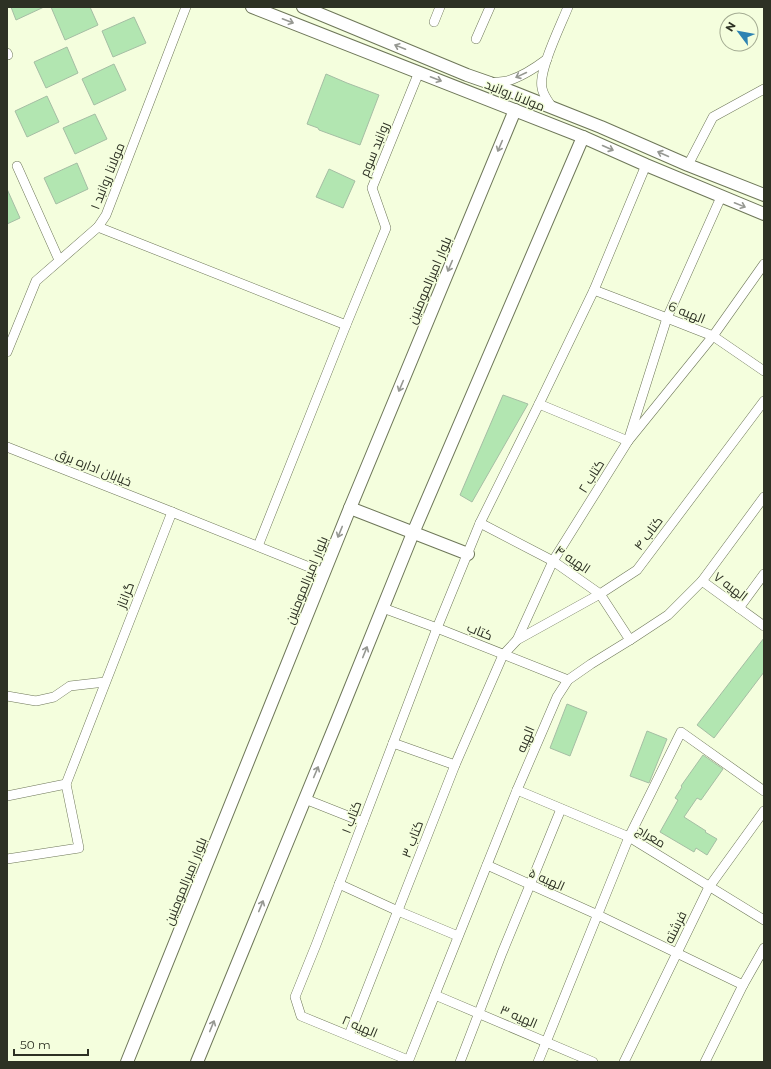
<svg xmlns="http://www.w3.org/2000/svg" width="771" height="1069" font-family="Montserrat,Cairo,sans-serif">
  <rect width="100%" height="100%" fill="#f4fedd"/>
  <g fill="#b2e6b1" stroke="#a5bea4">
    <path d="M 11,7 L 44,7 L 16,20 Z"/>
    <path d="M 51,7 L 90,7 L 98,25 L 65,40 Z"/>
    <path d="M 134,17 L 146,43 L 113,57 L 102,31 Z"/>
    <path d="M 67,47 L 78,73 L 46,88 L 34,62 Z"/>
    <path d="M 114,64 L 126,90 L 94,105 L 82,79 Z"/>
    <path d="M 326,74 L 347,83 L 379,95 L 360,145 L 319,130 L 318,128 L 307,124 Z"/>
    <path d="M 47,96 L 59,122 L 27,137 L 15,111 Z"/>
    <path d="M 95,114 L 107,139 L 75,154 L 63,128 Z"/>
    <path d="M 77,163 L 88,189 L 56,204 L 44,178 Z"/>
    <path d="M 329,169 L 355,181 L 343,208 L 316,197 Z"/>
    <path d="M 7,189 L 20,218 L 7,224 Z"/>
    <path d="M 503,395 L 528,404 L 472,502 L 460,495 Z"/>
    <path d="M 764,638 L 764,672 L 714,738 L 697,725 Z"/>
    <path d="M 567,704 L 587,712 L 570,756 L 550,748 Z"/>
    <path d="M 647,731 L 667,739 L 649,783 L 630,776 Z"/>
    <path d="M 703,755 L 723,769 L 701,800 L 697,798 L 684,817 L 706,831 L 705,832 L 717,839 L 707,855 L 696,848 L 694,852 L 660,832 L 678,800 L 675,798 L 682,787 L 681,786 Z"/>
  </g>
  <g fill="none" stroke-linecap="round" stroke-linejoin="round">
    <g stroke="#6e7759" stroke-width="10">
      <g id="minor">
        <path d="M 434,22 L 440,7"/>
        <path d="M 476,39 L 490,7"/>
        <path d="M 7,53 L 8,55"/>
        <path d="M 491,83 C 496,82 502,82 507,81 C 522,77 535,68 547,59"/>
        <path d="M 552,107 C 548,101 543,95 542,88 C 538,71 561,25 568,7"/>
        <path d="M 688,165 L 713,117 L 764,89"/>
        <path d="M 17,166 L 59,260"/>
        <path d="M 98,227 L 346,325"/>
        <path d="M 594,290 L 667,318 L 713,336 L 764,371"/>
        <path d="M 7,352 L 36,281 L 98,227 L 106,215 L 186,7"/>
        <path d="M 539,404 L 628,441 L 713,336 L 764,264"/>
        <path d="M 7,447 L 172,512"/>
        <path d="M 480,523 L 553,561 L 600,594 L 630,640"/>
        <path d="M 258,546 L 346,325 L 386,228 L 372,188 L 419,72"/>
        <path d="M 702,581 L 764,626"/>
        <path d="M 383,608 L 437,628 L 568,680"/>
        <path d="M 739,608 L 764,574"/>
        <path d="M 517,640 L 553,561 L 628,441 L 667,318 L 721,197"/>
        <path d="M 7,696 L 36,701 L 54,697 L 70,686 L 105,682"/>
        <path d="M 393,743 L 455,765"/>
        <path d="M 517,790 L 629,837 L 764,920"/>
        <path d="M 7,796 L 66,784 L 172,512 L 324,573"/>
        <path d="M 305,799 L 363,822"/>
        <path d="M 7,859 L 79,848 L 66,784"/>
        <path d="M 487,865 L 598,915 L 743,985"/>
        <path d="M 339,884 L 398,911 L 458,936"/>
        <path d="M 435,995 L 593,1062"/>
        <path d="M 349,1035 L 455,765 L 503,655 L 517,640 L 600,594 L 637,570 L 764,401"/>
        <path d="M 408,1060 L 301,1016 L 295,997 L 316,945 L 437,628 L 480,523 L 539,404 L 594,290 L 646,165"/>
        <path d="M 408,1062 L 517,790 L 557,697 L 568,680 L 591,664 L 630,640 L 668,615 L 702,581 L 764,497"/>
        <path d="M 460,1062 L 502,953 L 530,885 L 561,809"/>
        <path d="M 538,1062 L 629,837 L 681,732 L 764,791"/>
        <path d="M 624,1062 L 709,887 L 764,811"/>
        <path d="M 705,1062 L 743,985 L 764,948"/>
      </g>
    </g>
    <g stroke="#6e7759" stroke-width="14">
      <g id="tertiary">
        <path d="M 252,7 L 583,137 L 646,165 L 764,214"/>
        <path d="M 303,7 L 467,75 L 490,83 L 601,127 L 688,165 L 764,195"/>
        <path d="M 350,508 L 468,554"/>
        <path d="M 127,1062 L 350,508 L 515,110"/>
        <path d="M 197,1062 L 337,721 L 413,533 L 583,137"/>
      </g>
    </g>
    <use href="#minor" stroke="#fff" stroke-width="9"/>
    <use href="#tertiary" stroke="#fff" stroke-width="12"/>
  </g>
  <defs><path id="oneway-shaft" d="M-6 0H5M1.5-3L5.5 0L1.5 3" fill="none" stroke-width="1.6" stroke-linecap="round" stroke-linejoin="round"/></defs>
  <g stroke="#969892">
    <use href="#oneway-shaft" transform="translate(288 21) rotate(21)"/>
    <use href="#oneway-shaft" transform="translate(400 47) rotate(-158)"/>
    <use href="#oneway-shaft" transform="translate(521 75) rotate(155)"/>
    <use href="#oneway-shaft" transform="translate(436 79) rotate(21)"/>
    <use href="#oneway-shaft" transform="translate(500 146) rotate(113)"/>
    <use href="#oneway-shaft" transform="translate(608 148) rotate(24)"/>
    <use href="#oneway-shaft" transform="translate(663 154) rotate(-156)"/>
    <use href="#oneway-shaft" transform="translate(740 205) rotate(22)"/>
    <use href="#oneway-shaft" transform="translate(450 266) rotate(113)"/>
    <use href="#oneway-shaft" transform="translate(401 386) rotate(113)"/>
    <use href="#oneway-shaft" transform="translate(340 532) rotate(112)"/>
    <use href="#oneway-shaft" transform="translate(365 652) rotate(-68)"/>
    <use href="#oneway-shaft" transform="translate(316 772) rotate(-67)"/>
    <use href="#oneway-shaft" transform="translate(261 906) rotate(-68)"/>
    <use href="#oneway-shaft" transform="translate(212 1026) rotate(-68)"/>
  </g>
  <g text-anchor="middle" stroke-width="3" stroke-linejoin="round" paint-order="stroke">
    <g font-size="13" fill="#2d3124" stroke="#f4fedd">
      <text transform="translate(515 95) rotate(22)" y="5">مولانا روانبد</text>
      <text transform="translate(374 149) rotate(-68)" y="5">روانبد سوم</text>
      <text transform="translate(107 176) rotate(-68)" y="5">مولانا روانبد ۱</text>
      <text transform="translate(429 280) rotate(-67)" y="5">بلوار امیرالمومنین</text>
      <text transform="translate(687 312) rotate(22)" y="5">الهیه 6</text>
      <text transform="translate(94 467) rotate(22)" y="5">خیابان اداره برق</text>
      <text transform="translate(591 476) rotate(-58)" y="5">کتاب ۲</text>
      <text transform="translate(648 533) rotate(-53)" y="5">کتاب ۴</text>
      <text transform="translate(573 559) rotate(34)" y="5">الهیه ۴</text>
      <text transform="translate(306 580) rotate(-68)" y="5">بلوار امیرالمومنین</text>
      <text transform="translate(731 586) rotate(37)" y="5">الهیه ۷</text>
      <text transform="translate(125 595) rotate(-69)" y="5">گراناز</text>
      <text transform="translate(480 631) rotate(22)" y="5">کتاب</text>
      <text transform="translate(525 739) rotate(-67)" y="5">الهیه</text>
      <text transform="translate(351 817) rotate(-69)" y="5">کتاب ۱</text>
      <text transform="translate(651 836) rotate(31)" y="5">معراج</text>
      <text transform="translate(412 839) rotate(-69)" y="5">کتاب ۳</text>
      <text transform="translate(547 879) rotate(24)" y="5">الهیه ۵</text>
      <text transform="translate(185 881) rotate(-68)" y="5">بلوار امیرالمومنین</text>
      <text transform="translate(675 927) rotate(-64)" y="5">فرشته</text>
      <text transform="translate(519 1016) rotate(23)" y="5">الهیه ۳</text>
      <text transform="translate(360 1026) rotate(23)" y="5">الهیه ۲</text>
    </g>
  </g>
  <rect width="771" height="1069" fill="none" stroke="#2d3124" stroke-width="16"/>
  <g transform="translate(739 32) rotate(302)"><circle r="19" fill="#f4fedd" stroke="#a4ac93"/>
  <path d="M0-3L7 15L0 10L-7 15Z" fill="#2d83b2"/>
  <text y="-6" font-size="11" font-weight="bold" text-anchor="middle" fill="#2d3124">N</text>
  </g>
  <path d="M14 1049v6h74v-6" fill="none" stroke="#2d3124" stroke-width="2"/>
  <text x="20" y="1049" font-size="12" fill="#2d3124" stroke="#f4fedd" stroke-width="3" paint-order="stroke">50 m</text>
</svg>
